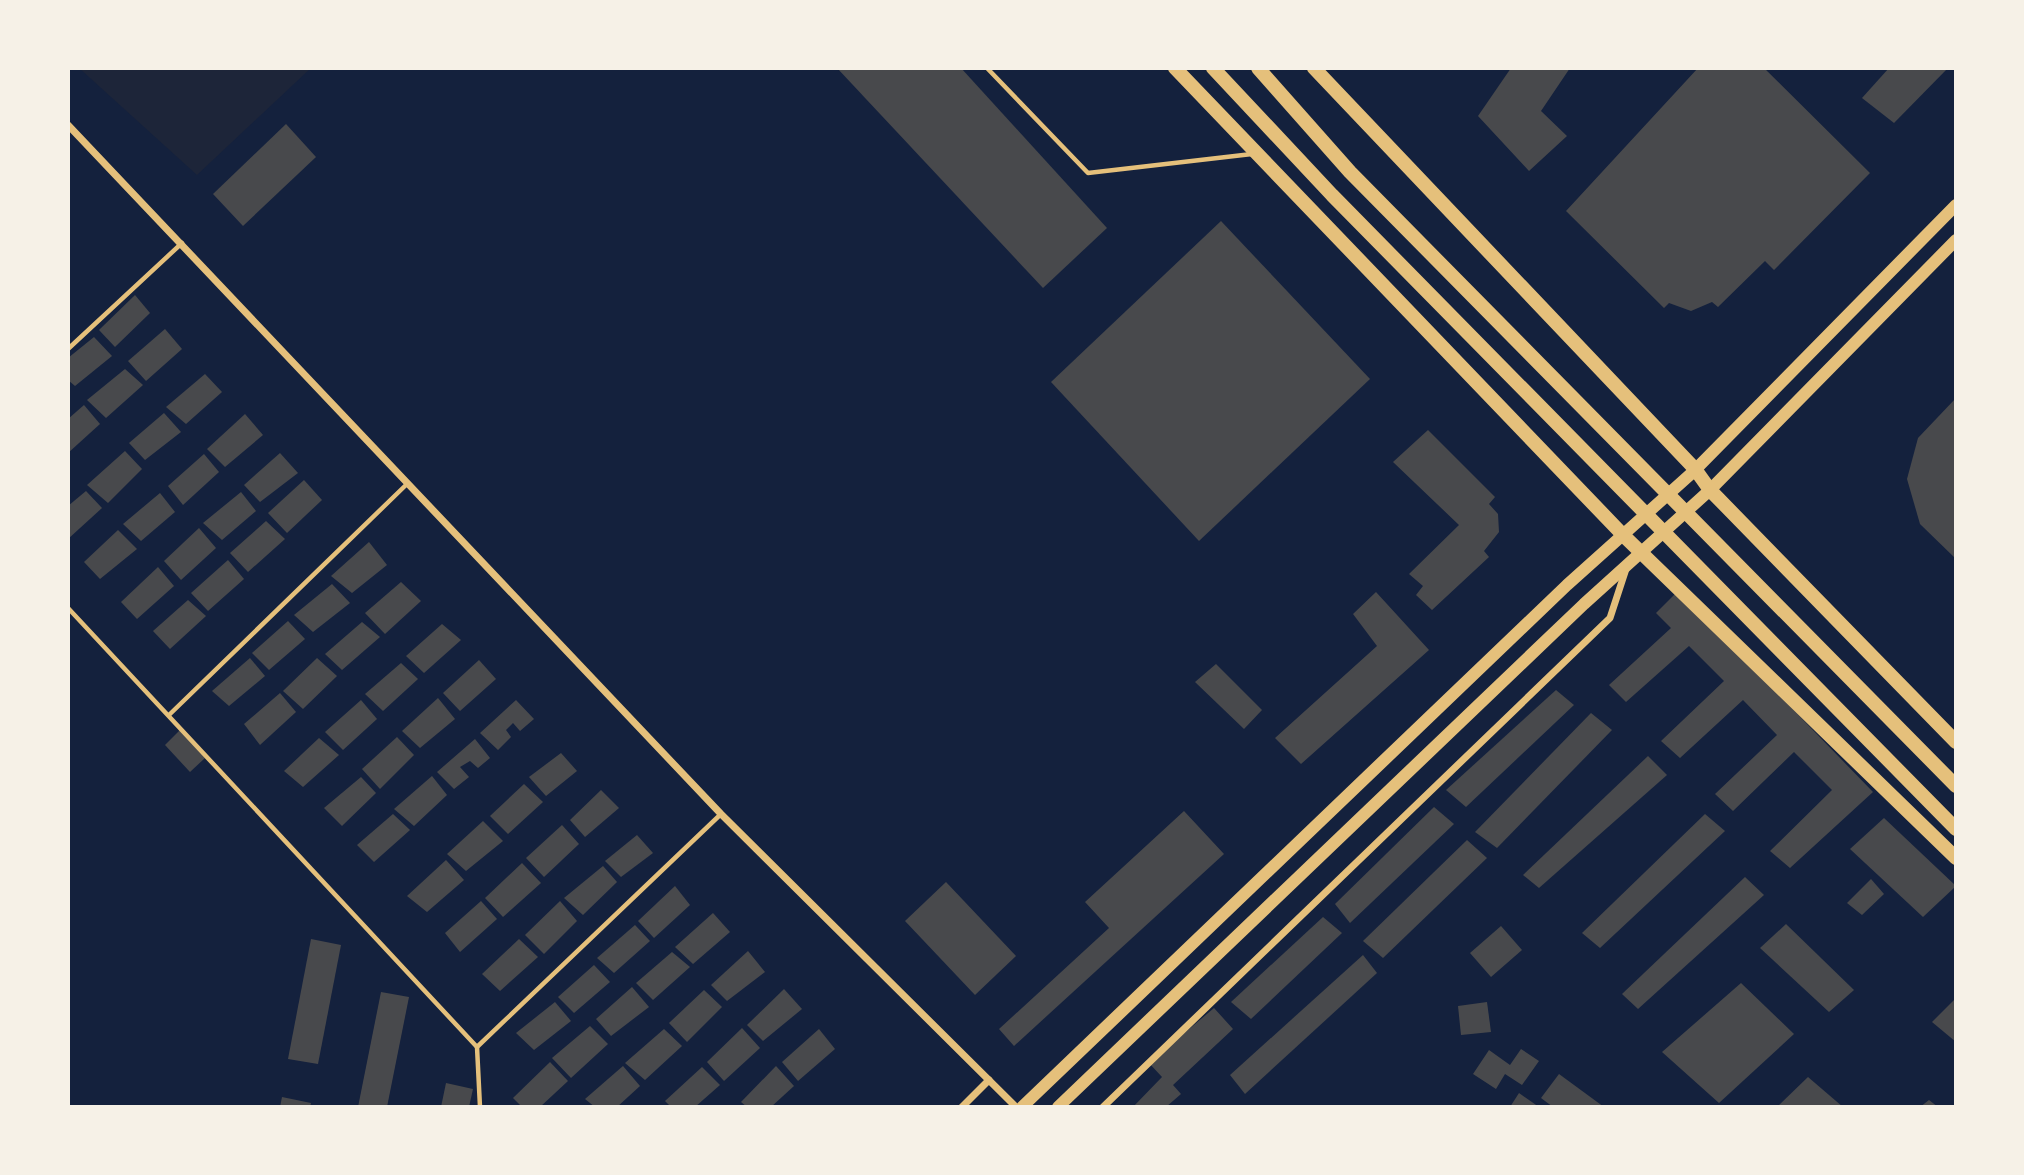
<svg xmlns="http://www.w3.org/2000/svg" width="2024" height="1175" font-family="'Work Sans',sans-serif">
  <rect width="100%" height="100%" fill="#14213d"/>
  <path fill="#1d2539" d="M 79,68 L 311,68 L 197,175 Z"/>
  <g fill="#48494c">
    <path d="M 837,68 L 961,68 L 1107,228 L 1043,288 Z"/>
    <path d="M 1511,68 L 1570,68 L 1541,111 L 1567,136 L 1529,171 L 1478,116 Z"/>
    <path d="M 1698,68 L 1764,68 L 1870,173 L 1774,270 L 1765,261 L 1718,307 L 1712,302 L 1691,311 L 1669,303 L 1664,308 L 1566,211 Z"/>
    <path d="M 1889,68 L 1948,68 L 1894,123 L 1862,98 Z"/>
    <path d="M 286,124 L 316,157 L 243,226 L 213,194 Z"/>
    <path d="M 1221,221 L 1370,379 L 1199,541 L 1051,382 Z"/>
    <path d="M 135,295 L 150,313 L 115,347 L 99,330 Z"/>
    <path d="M 165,329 L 182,349 L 146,381 L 128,361 Z"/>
    <path d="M 94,337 L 112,356 L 75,386 L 68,380 L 68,358 Z"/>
    <path d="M 125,369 L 143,385 L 106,418 L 87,400 Z"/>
    <path d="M 205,374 L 222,392 L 186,424 L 166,407 Z"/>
    <path d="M 1956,398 L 1956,559 L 1920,524 L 1907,479 L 1918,438 Z"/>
    <path d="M 84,405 L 100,424 L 68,453 L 68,419 Z"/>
    <path d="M 164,413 L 181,432 L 145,460 L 129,443 Z"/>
    <path d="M 245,414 L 263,435 L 225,467 L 207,449 Z"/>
    <path d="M 1428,430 L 1495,497 L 1489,504 L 1498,514 L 1499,532 L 1484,551 L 1489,557 L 1432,610 L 1416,595 L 1423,586 L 1409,574 L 1459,525 L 1393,462 Z"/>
    <path d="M 125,451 L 142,469 L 108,503 L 87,485 Z"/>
    <path d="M 280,453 L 298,473 L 260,502 L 244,485 Z"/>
    <path d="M 204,454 L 219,472 L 183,505 L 168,486 Z"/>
    <path d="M 304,480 L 322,500 L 287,533 L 268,513 Z"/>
    <path d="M 86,491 L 102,508 L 68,539 L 68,506 Z"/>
    <path d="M 241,492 L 256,511 L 222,540 L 203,523 Z"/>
    <path d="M 160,493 L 175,512 L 141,541 L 123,524 Z"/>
    <path d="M 266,521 L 285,539 L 248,572 L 230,553 Z"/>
    <path d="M 199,528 L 216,548 L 181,580 L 164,561 Z"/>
    <path d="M 118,530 L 137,549 L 100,579 L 84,562 Z"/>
    <path d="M 369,542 L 387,565 L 352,593 L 331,576 Z"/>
    <path d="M 228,560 L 244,579 L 208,611 L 191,593 Z"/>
    <path d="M 158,567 L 174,586 L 137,619 L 121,602 Z"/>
    <path d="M 401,582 L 421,601 L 385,634 L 365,613 Z"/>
    <path d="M 332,584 L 350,603 L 313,632 L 294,615 Z"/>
    <path d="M 1678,591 L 1873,792 L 1790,868 L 1770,851 L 1832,790 L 1794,752 L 1733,811 L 1715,794 L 1777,735 L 1743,700 L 1680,758 L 1661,741 L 1724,681 L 1689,646 L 1626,702 L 1609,685 L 1671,628 L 1656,613 Z"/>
    <path d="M 1376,592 L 1429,650 L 1301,764 L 1275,738 L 1377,646 L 1353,614 Z"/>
    <path d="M 188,600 L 206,616 L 170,649 L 153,631 Z"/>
    <path d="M 288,621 L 305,639 L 269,670 L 252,653 Z"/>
    <path d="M 362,622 L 380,637 L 342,670 L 325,654 Z"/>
    <path d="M 442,624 L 461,640 L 424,673 L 406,656 Z"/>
    <path d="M 250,658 L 265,676 L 229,706 L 212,691 Z"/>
    <path d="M 317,658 L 337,676 L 303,709 L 283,691 Z"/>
    <path d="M 479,660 L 496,679 L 460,711 L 443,693 Z"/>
    <path d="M 401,663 L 418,679 L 383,711 L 365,694 Z"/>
    <path d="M 1216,664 L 1262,710 L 1244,729 L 1195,682 Z"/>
    <path d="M 1556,690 L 1574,705 L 1466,807 L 1446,790 Z"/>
    <path d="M 280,693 L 296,712 L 260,745 L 244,724 Z"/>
    <path d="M 438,698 L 455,719 L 420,748 L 402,731 Z"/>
    <path d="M 361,700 L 377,719 L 343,750 L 325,732 Z"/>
    <path d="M 516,700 L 534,719 L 520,731 L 513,723 L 506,730 L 511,737 L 498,750 L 480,733 Z"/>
    <path d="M 1591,713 L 1612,730 L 1497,848 L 1475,832 Z"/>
    <path d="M 180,730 L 205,758 L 190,772 L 165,745 Z"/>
    <path d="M 397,737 L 414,755 L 380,789 L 362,769 Z"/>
    <path d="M 319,738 L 339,755 L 303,787 L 284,771 Z"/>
    <path d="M 475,739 L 490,758 L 478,768 L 470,761 L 460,767 L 469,777 L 454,789 L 437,772 Z"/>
    <path d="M 561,753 L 577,771 L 546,796 L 529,777 Z"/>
    <path d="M 1648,756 L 1667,775 L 1539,888 L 1523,875 Z"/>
    <path d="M 432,776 L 447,795 L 414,826 L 394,809 Z"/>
    <path d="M 361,777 L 376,793 L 342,826 L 324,808 Z"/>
    <path d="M 524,784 L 543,802 L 508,834 L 490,816 Z"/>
    <path d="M 601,790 L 619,808 L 585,837 L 570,820 Z"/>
    <path d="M 1434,807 L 1454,824 L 1350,923 L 1335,904 Z"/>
    <path d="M 1184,811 L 1224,854 L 1014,1046 L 999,1029 L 1109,928 L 1085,902 Z"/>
    <path d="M 393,814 L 410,830 L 374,862 L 357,845 Z"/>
    <path d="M 1705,814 L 1725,831 L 1600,948 L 1582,933 Z"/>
    <path d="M 1884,818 L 1956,886 L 1923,917 L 1850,849 Z"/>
    <path d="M 483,821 L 503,841 L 466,871 L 447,854 Z"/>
    <path d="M 562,825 L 579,844 L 544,877 L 526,858 Z"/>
    <path d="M 637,835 L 653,853 L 621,877 L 605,861 Z"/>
    <path d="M 1467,840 L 1487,858 L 1383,958 L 1363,941 Z"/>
    <path d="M 446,860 L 464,880 L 427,912 L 407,896 Z"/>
    <path d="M 522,863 L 541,883 L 503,917 L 485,898 Z"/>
    <path d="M 603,866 L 617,882 L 583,915 L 564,898 Z"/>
    <path d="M 1745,877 L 1764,895 L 1638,1009 L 1622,994 Z"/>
    <path d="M 1871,879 L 1884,894 L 1862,915 L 1847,903 Z"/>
    <path d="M 946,882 L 1016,956 L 975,995 L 905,921 Z"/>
    <path d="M 675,886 L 690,905 L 654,938 L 638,921 Z"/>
    <path d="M 481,901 L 497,919 L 460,952 L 445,933 Z"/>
    <path d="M 560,901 L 577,921 L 544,954 L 525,935 Z"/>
    <path d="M 713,913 L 730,932 L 693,964 L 675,947 Z"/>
    <path d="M 1323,917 L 1342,933 L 1251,1019 L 1231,1002 Z"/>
    <path d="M 1786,924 L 1854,990 L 1829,1012 L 1760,948 Z"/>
    <path d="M 635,925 L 650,941 L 614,973 L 597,958 Z"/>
    <path d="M 1501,926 L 1522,950 L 1491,977 L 1470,953 Z"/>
    <path d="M 311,939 L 341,945 L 318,1064 L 288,1059 Z"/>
    <path d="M 519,939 L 538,957 L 500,991 L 482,974 Z"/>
    <path d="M 748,951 L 765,972 L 727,1001 L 711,985 Z"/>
    <path d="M 672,952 L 690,967 L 653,1000 L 636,983 Z"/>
    <path d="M 1363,955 L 1377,973 L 1245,1094 L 1230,1075 Z"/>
    <path d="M 594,965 L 610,982 L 574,1013 L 558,997 Z"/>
    <path d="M 1741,983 L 1794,1034 L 1719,1103 L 1662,1052 Z"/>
    <path d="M 632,987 L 649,1007 L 611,1036 L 596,1019 Z"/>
    <path d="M 784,989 L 802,1009 L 763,1041 L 747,1025 Z"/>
    <path d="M 704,990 L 722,1007 L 687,1042 L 669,1023 Z"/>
    <path d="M 381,992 L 409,997 L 387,1107 L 358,1107 Z"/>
    <path d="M 1956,998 L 1956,1042 L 1932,1022 Z"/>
    <path d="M 555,1002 L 571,1021 L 534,1050 L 516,1033 Z"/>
    <path d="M 1487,1002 L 1491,1032 L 1461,1035 L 1458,1006 Z"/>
    <path d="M 1214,1008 L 1233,1029 L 1173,1085 L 1181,1094 L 1166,1107 L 1133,1107 L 1162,1077 L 1149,1063 Z"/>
    <path d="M 590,1026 L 608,1044 L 571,1078 L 552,1058 Z"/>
    <path d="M 742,1028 L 760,1048 L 724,1081 L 707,1062 Z"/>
    <path d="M 664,1029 L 682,1046 L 645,1080 L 625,1063 Z"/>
    <path d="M 819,1029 L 835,1049 L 798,1081 L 782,1062 Z"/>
    <path d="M 1521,1049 L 1539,1061 L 1522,1085 L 1505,1074 L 1496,1089 L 1473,1074 L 1489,1050 L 1510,1065 Z"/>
    <path d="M 550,1062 L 568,1081 L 540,1107 L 522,1107 L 513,1098 Z"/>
    <path d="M 623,1066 L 640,1086 L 617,1107 L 595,1107 L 585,1099 Z"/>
    <path d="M 776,1066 L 794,1086 L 771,1107 L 747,1107 L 741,1102 Z"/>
    <path d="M 702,1067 L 720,1085 L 695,1107 L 671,1107 L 665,1101 Z"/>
    <path d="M 1559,1074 L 1604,1107 L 1553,1107 L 1541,1098 Z"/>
    <path d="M 1808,1077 L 1843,1107 L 1777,1107 Z"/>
    <path d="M 446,1083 L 473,1089 L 469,1107 L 441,1107 Z"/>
    <path d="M 1519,1093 L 1539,1107 L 1510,1107 Z"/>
    <path d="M 282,1097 L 311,1103 L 310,1107 L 280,1107 Z"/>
    <path d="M 1929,1100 L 1938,1107 L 1920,1107 Z"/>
  </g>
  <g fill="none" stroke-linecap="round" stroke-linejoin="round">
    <g stroke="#e5c07b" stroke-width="4.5">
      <path d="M 987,68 L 1088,173 L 1252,154"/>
      <path d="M 68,349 L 182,243"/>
      <path d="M 68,608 L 477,1047 L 480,1107"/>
      <path d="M 169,715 L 408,483"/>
      <path d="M 477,1047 L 721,814"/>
    </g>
    <g stroke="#e5c07b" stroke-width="7">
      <path d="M 68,125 L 721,814 L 1016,1107"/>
      <path d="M 962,1107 L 989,1080"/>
      <path d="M 1103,1107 L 1610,618 L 1626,569"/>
    </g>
    <g stroke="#e5c07b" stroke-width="12">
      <path d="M 1022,1107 L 1567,585 L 1693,472 L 1956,205"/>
      <path d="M 1058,1107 L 1584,604 L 1710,490 L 1956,240"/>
    </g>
    <g stroke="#e5c07b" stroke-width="14">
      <path d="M 1175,68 L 1623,535 L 1956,858"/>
      <path d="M 1314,68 L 1695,469 L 1710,490 L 1956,742"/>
    </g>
    <g stroke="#e5c07b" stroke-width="14">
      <path d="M 1213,68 L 1332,195 L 1956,829"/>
      <path d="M 1258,68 L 1350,172 L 1956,786"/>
    </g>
  </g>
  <rect width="2024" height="1175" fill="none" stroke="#f6f1e7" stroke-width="140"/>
</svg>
